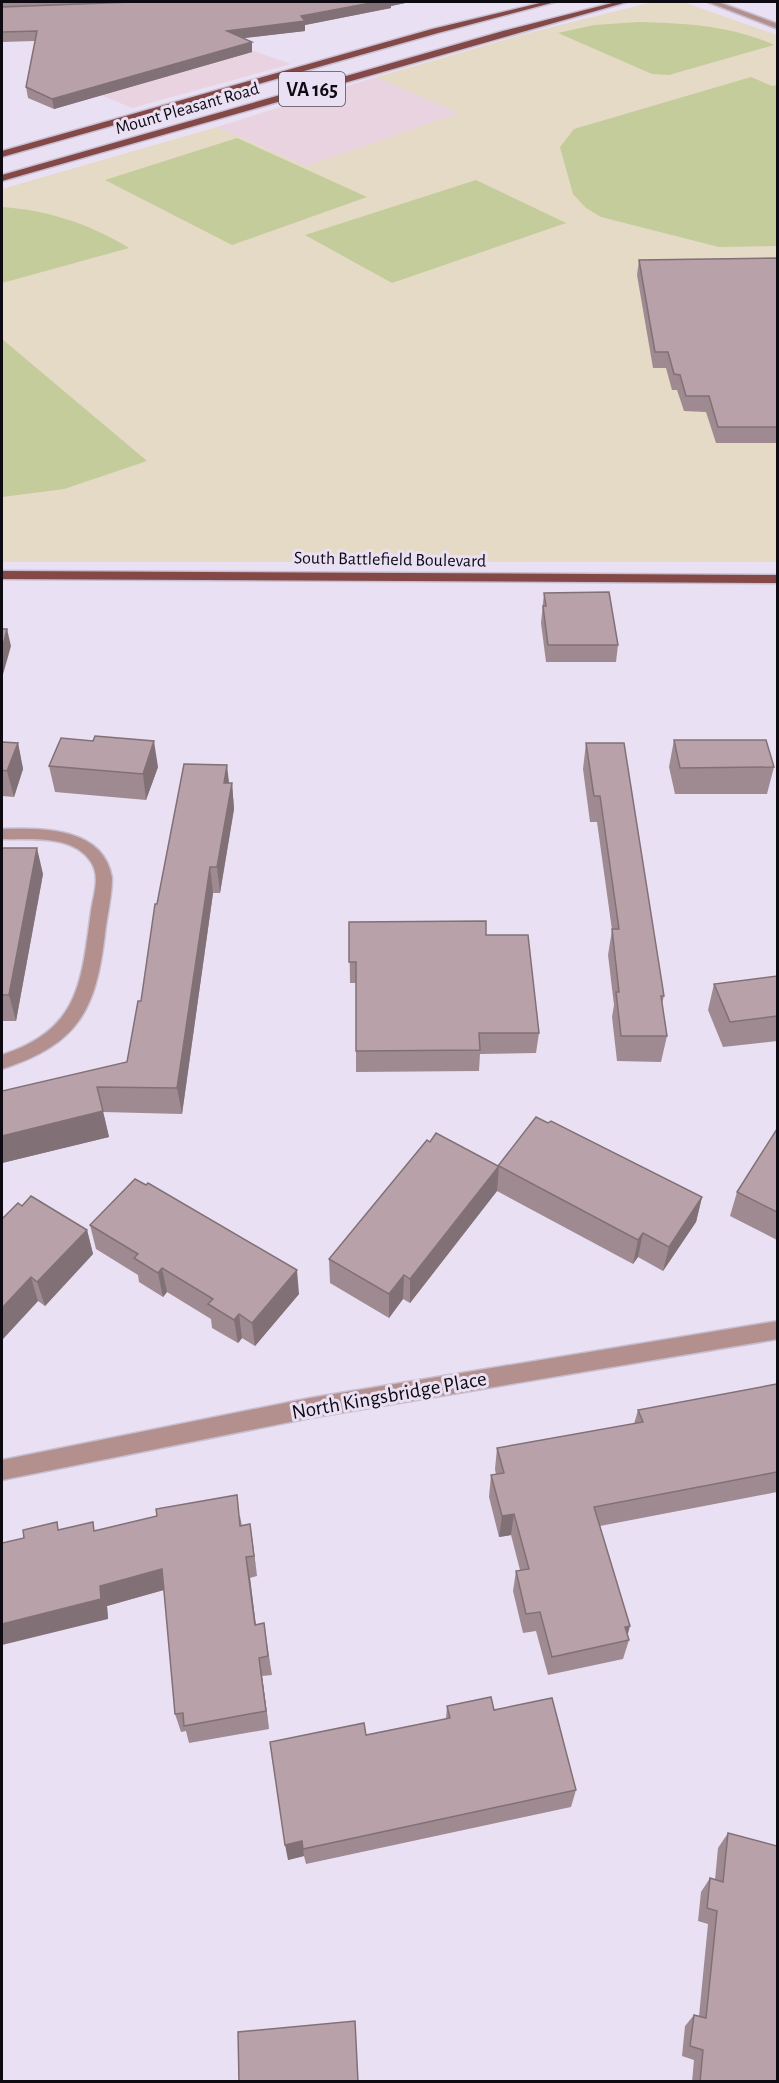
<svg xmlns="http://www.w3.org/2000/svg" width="779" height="2083" font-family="'Alegreya Sans',sans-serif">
  <rect width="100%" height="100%" fill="#eae0f4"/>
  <g fill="#ead3e0">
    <path d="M 217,38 L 291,64 L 132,108 L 69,82 Z"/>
    <path d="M 376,77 L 460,113 L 306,166 L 217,127 Z"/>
  </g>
  <path fill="#e4dac5" d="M 653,2 L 686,3 L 777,35 L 777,562 L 2,562 L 2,189 L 217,127 L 306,166 L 459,113 L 376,77 L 528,33 Z"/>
  <g fill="#c4cc9b">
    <path d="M 639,22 C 685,23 732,26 774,45 L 669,75 L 652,74 L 558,33 L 594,25 Z"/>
    <path d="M 751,77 L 772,86 L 777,85 L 777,246 L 719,247 L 601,217 L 586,208 L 573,194 L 560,147 L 574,129 Z"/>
    <path d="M 237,138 L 367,197 L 232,245 L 105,180 Z"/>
    <path d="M 476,180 L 566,223 L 392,283 L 305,235 Z"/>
    <path d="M 2,207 C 47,210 90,224 129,248 L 2,283 Z"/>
    <path d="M 2,339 L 147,461 L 64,489 L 2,497 Z"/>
  </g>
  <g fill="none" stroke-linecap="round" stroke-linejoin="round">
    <g stroke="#c7bed0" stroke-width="3">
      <g id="minor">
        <path d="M 708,2 L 718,2 L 778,24 L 778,29 Z"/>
        <path d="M 2,829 C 42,828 104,827 112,878 C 112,896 107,915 105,933 C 96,1010 79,1044 2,1069 L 2,1055 C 80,1029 81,983 91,912 C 93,896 101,877 91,862 C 73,834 30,840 2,839 Z"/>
        <path d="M 778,1321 L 778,1339 L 310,1418 L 2,1480 L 2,1460 L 310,1398 Z"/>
      </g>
    </g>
    <g stroke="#c7bed0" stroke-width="3">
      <g id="major">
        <path d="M 544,2 L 555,2 L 438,33 L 2,157 L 2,151 L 432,29 Z"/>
        <path d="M 616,2 L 627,2 L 2,181 L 2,175 L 503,31 Z"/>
        <path d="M 2,571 L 778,575 L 778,583 L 2,579 Z"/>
      </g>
    </g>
    <use href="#minor" fill="#b3908d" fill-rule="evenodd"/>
    <use href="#major" fill="#844847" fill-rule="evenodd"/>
  </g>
  <g fill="#9e8a90">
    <path d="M 2,2 L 410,2 L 391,6 L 391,8 L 305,25 L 305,31 L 243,38 L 252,52 L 54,109 L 28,98 L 26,87 L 35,41 L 2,42 Z"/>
    <path d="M 777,258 L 777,443 L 716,443 L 706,412 L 684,411 L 677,390 L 672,390 L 666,368 L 653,368 L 637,275 L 639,260 Z"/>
    <path d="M 544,593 L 618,645 L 616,662 L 546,662 L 541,623 Z"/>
    <path d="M 674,740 L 774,767 L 767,794 L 675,794 L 669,767 Z"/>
    <path d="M 2,742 L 18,743 L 23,769 L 14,797 L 2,796 Z"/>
    <path d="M 586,743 L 664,996 L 662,1003 L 667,1036 L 661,1062 L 617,1061 L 612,1017 L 614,1005 L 608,955 L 612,930 L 597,822 L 590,822 L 583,769 Z"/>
    <path d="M 49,766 L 158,767 L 146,800 L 55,792 Z"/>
    <path d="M 229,783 L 232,783 L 234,809 L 220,893 L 213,893 L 182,1114 L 103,1112 L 109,1137 L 2,1163 L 127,1062 L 141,1001 L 157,904 Z"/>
    <path d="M 2,848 L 43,874 L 16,1021 L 2,1021 Z"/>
    <path d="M 349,922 L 486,935 L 539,1033 L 536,1053 L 480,1054 L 479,1071 L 356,1072 L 356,983 L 350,983 Z"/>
    <path d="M 777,976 L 777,1041 L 723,1047 L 708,1010 L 714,984 Z"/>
    <path d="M 777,1129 L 777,1240 L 730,1216 L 737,1192 Z"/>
    <path d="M 498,1166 L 702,1197 L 696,1222 L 663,1271 L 638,1257 L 633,1264 L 497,1191 L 410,1303 L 403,1299 L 389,1318 L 330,1283 L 329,1259 Z"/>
    <path d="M 22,1206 L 87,1230 L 93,1254 L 45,1306 L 38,1301 L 2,1340 L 2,1219 Z"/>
    <path d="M 90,1225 L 299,1294 L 255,1346 L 242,1338 L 238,1343 L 212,1328 L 211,1319 L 167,1292 L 163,1297 L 139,1282 L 138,1275 L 96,1249 Z"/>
    <path d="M 777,1384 L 777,1492 L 600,1526 L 629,1640 L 623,1659 L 548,1675 L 536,1631 L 523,1633 L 513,1591 L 516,1571 L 520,1570 L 511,1535 L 499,1537 L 489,1497 L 491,1475 L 496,1475 L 495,1469 L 497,1448 L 634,1424 L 638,1410 Z"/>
    <path d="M 240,1516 L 242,1526 L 250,1524 L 253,1545 L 257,1576 L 250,1578 L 256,1625 L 264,1623 L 267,1643 L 272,1675 L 262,1676 L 269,1729 L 189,1743 L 186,1731 L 181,1732 L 175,1714 L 164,1590 L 107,1606 L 108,1619 L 60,1529 L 96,1530 Z"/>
    <path d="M 447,1706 L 494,1710 L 576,1790 L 571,1807 L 306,1864 L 304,1856 L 288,1860 L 366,1735 L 446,1719 Z"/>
    <path d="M 728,1833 L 777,2082 L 692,2082 L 694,2060 L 682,2056 L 685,2026 L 694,2015 L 699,2016 L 708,1924 L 698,1921 L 701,1892 L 710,1878 L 715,1880 L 718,1848 Z"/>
  </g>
  <g fill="#817176">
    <path d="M 376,2 L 410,2 L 391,6 L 391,8 L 305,25 L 305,31 L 228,40 L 227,31 Z"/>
    <path d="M 252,42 L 252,52 L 54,109 L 52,99 Z"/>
    <path d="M 7,629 L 11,646 L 2,678 L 2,650 Z"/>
    <path d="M 154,741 L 158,767 L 146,800 L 143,774 Z"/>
    <path d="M 18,743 L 23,769 L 14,797 L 7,771 Z"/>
    <path d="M 227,765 L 230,791 L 224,783 Z"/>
    <path d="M 232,783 L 234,809 L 220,893 L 217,867 Z"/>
    <path d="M 37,848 L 43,874 L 16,1021 L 9,995 Z"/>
    <path d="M 210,867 L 213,893 L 182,1114 L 177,1088 Z"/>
    <path d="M 103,1111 L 109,1137 L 2,1163 L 2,1136 Z"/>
    <path d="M 499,1166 L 497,1191 L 410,1303 L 410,1279 Z"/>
    <path d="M 702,1197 L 696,1222 L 663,1271 L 669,1247 Z"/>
    <path d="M 87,1230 L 93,1254 L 45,1306 L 37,1282 Z"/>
    <path d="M 643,1233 L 638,1257 L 633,1264 L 638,1240 Z"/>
    <path d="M 162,1268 L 167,1292 L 163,1297 L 158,1273 Z"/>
    <path d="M 297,1270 L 299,1294 L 255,1346 L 252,1323 Z"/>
    <path d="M 404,1275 L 403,1299 L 389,1318 L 389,1294 Z"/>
    <path d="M 31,1277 L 38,1301 L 2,1340 L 2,1308 Z"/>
    <path d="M 239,1314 L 242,1338 L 238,1343 L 234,1320 Z"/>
    <path d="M 514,1514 L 511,1535 L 499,1537 L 502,1516 Z"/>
    <path d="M 250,1524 L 253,1545 L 257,1576 L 254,1556 Z"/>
    <path d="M 246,1557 L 250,1578 L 258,1644 L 255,1625 Z"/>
    <path d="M 162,1569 L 167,1589 L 107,1606 L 108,1619 L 2,1645 L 2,1624 L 100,1586 Z"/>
    <path d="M 630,1626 L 626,1641 L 625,1627 Z"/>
    <path d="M 259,1658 L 262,1676 L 269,1729 L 266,1711 Z"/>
    <path d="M 302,1841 L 304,1856 L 288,1860 L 285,1845 Z"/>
  </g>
  <g fill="#b8a1a8" stroke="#817176" stroke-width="1.5">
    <path d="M 132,2 L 376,2 L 301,16 L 305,21 L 227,31 L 252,42 L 52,99 L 26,87 L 37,31 L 2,32 L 2,7 Z"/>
    <path d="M 777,258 L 777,427 L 718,427 L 709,396 L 686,396 L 680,375 L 674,374 L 668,352 L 655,352 L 639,260 Z"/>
    <path d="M 609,592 L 618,645 L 548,645 L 543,606 L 546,606 L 544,593 Z"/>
    <path d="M 2,629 L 7,629 L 2,650 Z"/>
    <path d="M 95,736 L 154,741 L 143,774 L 49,766 L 61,738 L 93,741 Z"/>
    <path d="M 674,740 L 766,740 L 774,767 L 680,768 Z"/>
    <path d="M 2,742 L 18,743 L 7,771 L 2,770 Z"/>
    <path d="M 586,743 L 624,743 L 664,996 L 661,996 L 667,1036 L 621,1036 L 616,992 L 619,992 L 612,929 L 619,929 L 600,796 L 594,796 Z"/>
    <path d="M 184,764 L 227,765 L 224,783 L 232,783 L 217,867 L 210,867 L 177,1088 L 97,1087 L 103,1111 L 2,1136 L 2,1091 L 127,1062 L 138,1001 L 141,1001 L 155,904 L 157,904 Z"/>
    <path d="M 2,848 L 37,848 L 9,995 L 2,995 Z"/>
    <path d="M 486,921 L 486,935 L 528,935 L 539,1033 L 479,1033 L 480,1050 L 356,1051 L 356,962 L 349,962 L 349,922 Z"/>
    <path d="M 777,976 L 777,1016 L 730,1022 L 714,984 Z"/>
    <path d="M 536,1117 L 548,1123 L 551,1121 L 702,1197 L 669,1247 L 643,1233 L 638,1240 L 499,1166 L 410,1279 L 404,1275 L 389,1294 L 329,1259 L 427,1140 L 430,1142 L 436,1133 L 498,1166 Z"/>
    <path d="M 777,1129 L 777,1212 L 737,1192 Z"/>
    <path d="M 135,1179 L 146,1185 L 148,1183 L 297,1270 L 252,1323 L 239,1314 L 234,1320 L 208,1304 L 213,1299 L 162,1268 L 158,1273 L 134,1258 L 138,1254 L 90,1225 Z"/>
    <path d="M 31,1196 L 87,1230 L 37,1282 L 31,1277 L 2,1308 L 2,1219 L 18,1203 L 22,1206 Z"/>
    <path d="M 777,1384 L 777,1472 L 594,1507 L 630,1626 L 625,1627 L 629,1640 L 552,1657 L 540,1612 L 526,1614 L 516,1571 L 529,1569 L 514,1514 L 502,1516 L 491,1475 L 504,1473 L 497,1448 L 643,1422 L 638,1410 Z"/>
    <path d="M 237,1495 L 240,1526 L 250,1524 L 254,1556 L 246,1557 L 255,1625 L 264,1623 L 268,1656 L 259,1658 L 266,1711 L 184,1726 L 183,1713 L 175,1714 L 162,1569 L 100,1586 L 101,1599 L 2,1624 L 2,1543 L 24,1538 L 23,1530 L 57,1522 L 58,1530 L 93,1522 L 94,1531 L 157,1516 L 156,1509 Z"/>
    <path d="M 491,1697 L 494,1710 L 552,1698 L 576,1790 L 303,1849 L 302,1841 L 285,1845 L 270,1742 L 364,1723 L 366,1735 L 450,1718 L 447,1706 Z"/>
    <path d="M 728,1833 L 777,1846 L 777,2082 L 700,2082 L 703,2050 L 690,2046 L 694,2015 L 706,2018 L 717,1911 L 707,1908 L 710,1878 L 723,1882 Z"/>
    <path d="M 355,2021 L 358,2082 L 239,2082 L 238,2032 Z"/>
  </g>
  <g text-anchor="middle" stroke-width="6" stroke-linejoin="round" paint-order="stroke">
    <g font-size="18" fill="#0e0a11" stroke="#eae0f4">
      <text transform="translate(187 108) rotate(-16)" y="6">Mount Pleasant Road</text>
      <text transform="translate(390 559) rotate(1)" y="6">South Battlefield Boulevard</text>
    </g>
    <rect fill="#eae0f4" stroke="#504a55" stroke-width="1.5" x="279" y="72" width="66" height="34" rx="4.5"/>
    <g font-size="20" font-weight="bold" fill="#0e0a11">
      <text x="312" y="96">VA 165</text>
    </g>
    <g font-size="21" fill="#0e0a11" stroke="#eae0f4">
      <text transform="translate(389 1395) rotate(-10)" y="7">North Kingsbridge Place</text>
    </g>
  </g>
  <rect width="779" height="2083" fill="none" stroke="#0e0a11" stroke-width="6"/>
</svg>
